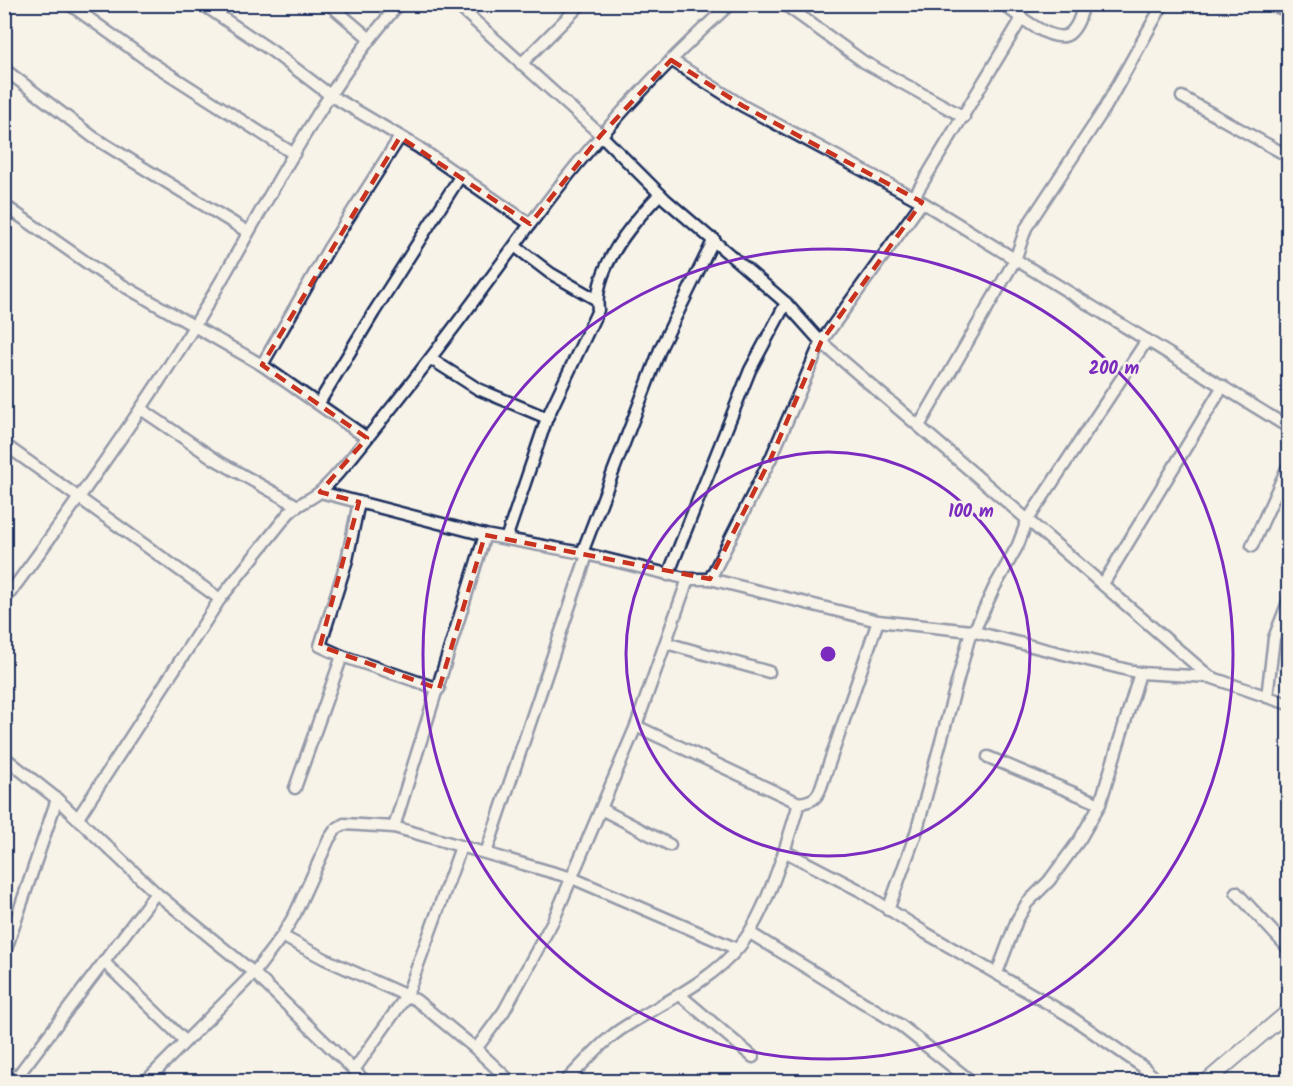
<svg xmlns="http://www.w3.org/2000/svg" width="1293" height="1086" font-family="Kalam,sans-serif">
  <rect width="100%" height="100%" fill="#f7f3e8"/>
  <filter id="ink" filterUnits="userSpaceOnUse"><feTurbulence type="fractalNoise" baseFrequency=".0167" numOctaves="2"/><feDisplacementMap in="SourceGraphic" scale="12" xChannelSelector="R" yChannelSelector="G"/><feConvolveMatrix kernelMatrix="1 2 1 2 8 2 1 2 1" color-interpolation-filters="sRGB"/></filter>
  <g filter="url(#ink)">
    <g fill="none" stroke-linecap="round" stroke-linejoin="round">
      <g stroke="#1b2f5e" stroke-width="15">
        <g id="minor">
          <path d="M 69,4 L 147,60 L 294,154"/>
          <path d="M 202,4 L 272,51 L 330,95 L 418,147 L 530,224"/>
          <path d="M 329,4 L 369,38"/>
          <path d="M 456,4 L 601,135 L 666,200 L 786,303 L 821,342 L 1210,677"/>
          <path d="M 784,4 L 864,62 L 964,117"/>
          <path d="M 1003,4 C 1016,14 1053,45 1069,34 C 1078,27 1081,14 1084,4"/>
          <path d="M 1270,4 L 1288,11"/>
          <path d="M 671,60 L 743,106 L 922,202 L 1288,427"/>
          <path d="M 521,64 L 581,4"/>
          <path d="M 4,69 L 93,137 L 248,232"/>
          <path d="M 1182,97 L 1288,156"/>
          <path d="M 914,197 L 1022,18"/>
          <path d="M 4,205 L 103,274 L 262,365 L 367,438"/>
          <path d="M 516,247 L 550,273 L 597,300"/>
          <path d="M 431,359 L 478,389 L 547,418"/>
          <path d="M 262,365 L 329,248 L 400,137"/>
          <path d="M 319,403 L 374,312 L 461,175"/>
          <path d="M 141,409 L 216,460 L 296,505"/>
          <path d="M 919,426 L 1015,260 L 1026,228 L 1105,108 L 1163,4"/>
          <path d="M 4,444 L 220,599"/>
          <path d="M 320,492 L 485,535 L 582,553 L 688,579 L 710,579 L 878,621 L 971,631 L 1140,673 L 1210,677 L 1288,704"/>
          <path d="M 359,502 L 347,560 L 320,646 L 342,656 L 439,689"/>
          <path d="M 506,539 L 547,418 L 598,310 C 593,268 633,222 660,194"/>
          <path d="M 1252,546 L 1288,466"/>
          <path d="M 582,553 L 661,347 L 714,239"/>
          <path d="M 668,575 L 750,370 L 786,303"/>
          <path d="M 710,579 L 771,458 L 821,342 L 922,202"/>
          <path d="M 1103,584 L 1223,386"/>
          <path d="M 4,601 C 70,511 136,420 195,325 C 261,217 314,100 399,4"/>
          <path d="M 666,643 L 769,672"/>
          <path d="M 1267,697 L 1274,638 L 1288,602"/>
          <path d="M 636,726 L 799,803 C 812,801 817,799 821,787 L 878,621"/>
          <path d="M 4,757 L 57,799 L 156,893 L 254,973 L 366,1082"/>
          <path d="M 988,757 L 1100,804"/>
          <path d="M 295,788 L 342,656"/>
          <path d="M 603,810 L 670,845"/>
          <path d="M 78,818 L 220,599 L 288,514 C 298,503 311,500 321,491 C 343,471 362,444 380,422 C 433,357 482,290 531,223 C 590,144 657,70 730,4"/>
          <path d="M 394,827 L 485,535"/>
          <path d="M 784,851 L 859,890 L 924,932 L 1068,1015 L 1143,1067 L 1159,1082"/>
          <path d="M 486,853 L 587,555"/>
          <path d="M 1236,892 L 1288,948"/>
          <path d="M 888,910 L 916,833 L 971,631 L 976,627 L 994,588 L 1018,545 L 1027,521 L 1147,340"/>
          <path d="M 750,933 L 900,1025 L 972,1082"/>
          <path d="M 282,936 L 325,959 L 416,1000 L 476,1049 L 511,1082"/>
          <path d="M 4,955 L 57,799"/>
          <path d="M 105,963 L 184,1040"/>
          <path d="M 997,973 L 1017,920 L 1027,903 L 1049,881 L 1080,839 L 1100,804 L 1140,673"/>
          <path d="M 680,995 L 753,1057"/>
          <path d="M 476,1049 L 504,1011 L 554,919 L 636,726 L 688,579"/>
          <path d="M 354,1070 L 407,995 L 461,847"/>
          <path d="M 13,1082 L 156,893"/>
          <path d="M 145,1082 L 254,973 L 282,936 L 295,914 L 329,839 L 336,829 L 344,824 L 394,827 L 572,878 L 737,949"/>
          <path d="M 565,1082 C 585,1062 603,1040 626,1026 C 664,1002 710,982 739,947 C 766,915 787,844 799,803"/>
        </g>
      </g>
      <g stroke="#1b2f5e" stroke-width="18">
        <path id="tertiary" d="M 1206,1082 L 1288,1012"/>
      </g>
      <use href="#minor" stroke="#f7f3e8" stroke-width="10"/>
      <use href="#tertiary" stroke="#f7f3e8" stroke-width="14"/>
    </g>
  </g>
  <path d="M0 0H1293V1086H0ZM 671,60 L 743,106 L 922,202 L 821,342 L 771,458 L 710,579 L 485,535 L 439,689 L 320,646 L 359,502 L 320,492 L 367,438 L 262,365 L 400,137 L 530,224 L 601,135 Z" fill="#f7f3e8" fill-opacity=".55" fill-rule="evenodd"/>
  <path fill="none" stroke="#c8321e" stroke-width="4.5" stroke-dasharray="12 8" stroke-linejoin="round" d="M 671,60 L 743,106 L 922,202 L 821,342 L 771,458 L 710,579 L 485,535 L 439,689 L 320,646 L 359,502 L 320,492 L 367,438 L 262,365 L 400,137 L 530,224 L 601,135 Z"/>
  <g fill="none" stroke="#7b2cbf" stroke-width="3">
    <circle cx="828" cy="654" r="202"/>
    <circle cx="828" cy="654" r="405"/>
  </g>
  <circle cx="828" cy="654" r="9" fill="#7b2cbf" stroke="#f7f3e8" stroke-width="3"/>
  <g font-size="18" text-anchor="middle" font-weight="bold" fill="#7b2cbf" stroke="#f7f3e8" stroke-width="5" stroke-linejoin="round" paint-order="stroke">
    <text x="1114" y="374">200 m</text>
    <text x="971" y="517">100 m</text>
  </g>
  <rect width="1293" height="1086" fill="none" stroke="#f7f3e8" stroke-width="24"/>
  <rect x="12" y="12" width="1269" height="1062" fill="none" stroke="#1b2f5e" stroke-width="2" filter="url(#ink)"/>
</svg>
